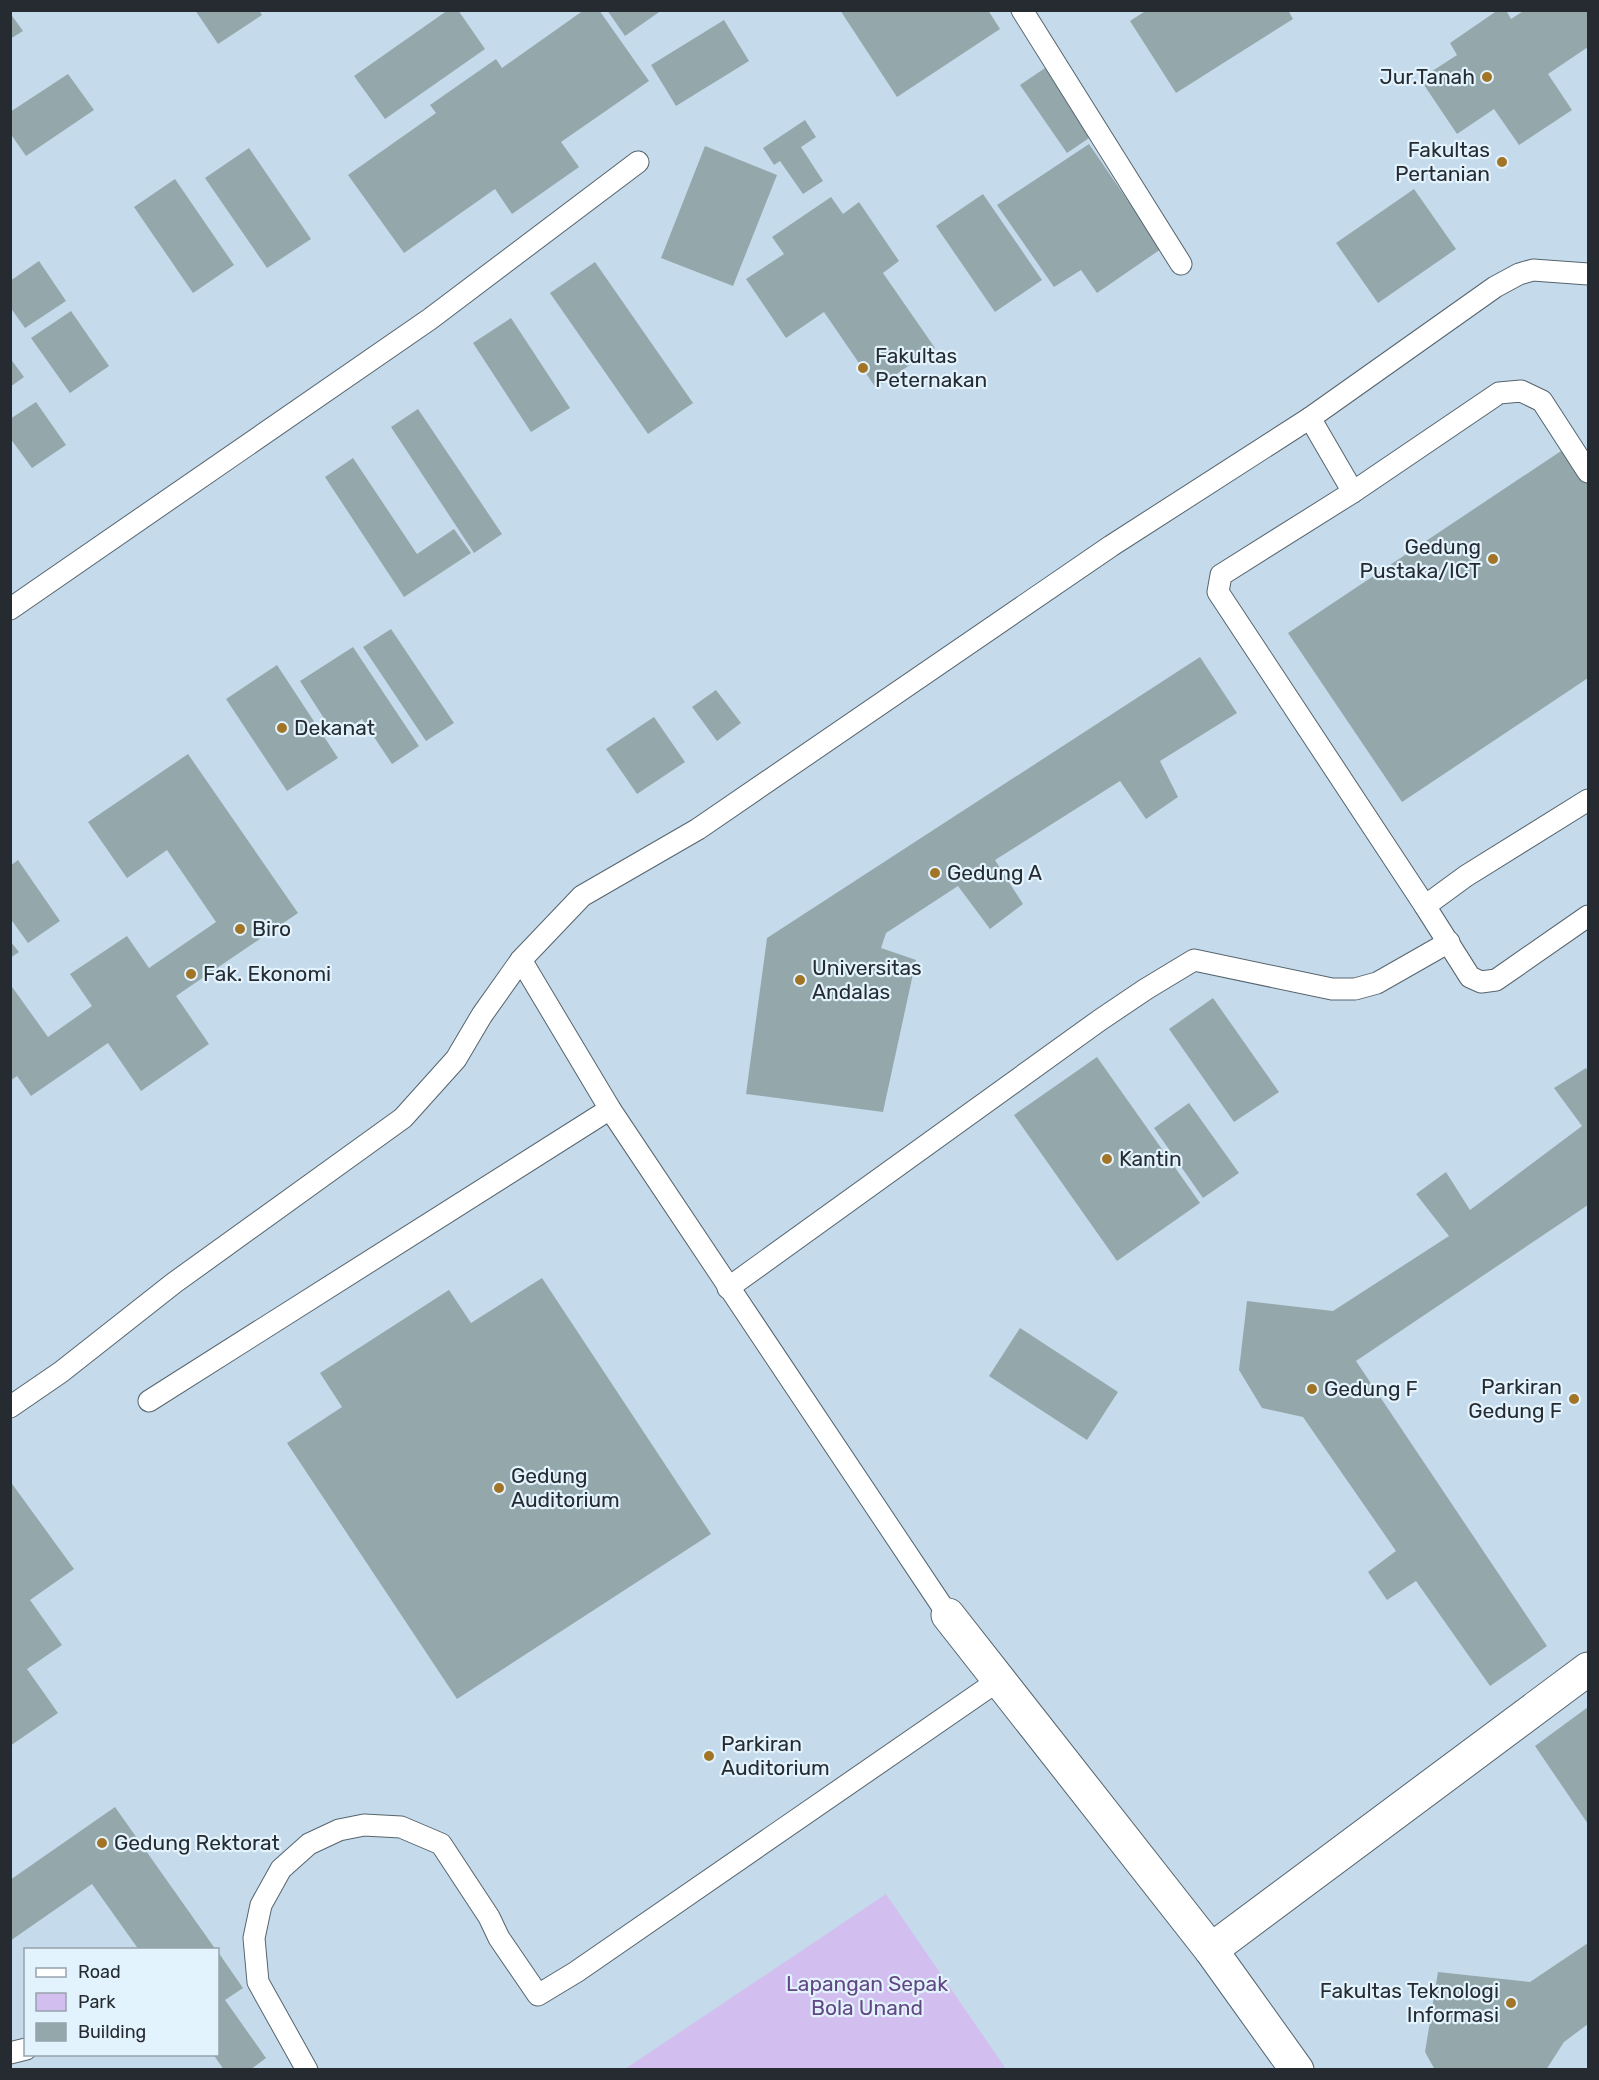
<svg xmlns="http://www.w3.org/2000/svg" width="1599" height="2080" font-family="Rubik,sans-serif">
  <rect width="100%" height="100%" fill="#d6e6f1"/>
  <path fill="#c5dbeb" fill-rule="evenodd" d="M 11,11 L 1588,11 L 1588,2069 L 11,2070 ZM 26,1950 L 218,1950 L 218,2054 L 26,2054 Z"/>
  <path fill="#d2bfef" d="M 886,1894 L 1006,2069 L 625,2069 Z"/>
  <g fill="#94a8ab">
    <path d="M 195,10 L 259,10 L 262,15 L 218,44 Z"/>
    <path d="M 448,10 L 458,10 L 485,49 L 385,119 L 354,76 Z"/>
    <path d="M 584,10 L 599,10 L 649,81 L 561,142 L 579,167 L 512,214 L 495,189 L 404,253 L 348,175 L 436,113 L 430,105 L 496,59 L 502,68 Z"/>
    <path d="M 607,10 L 662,10 L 625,36 Z"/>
    <path d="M 840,10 L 988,10 L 1000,29 L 897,97 Z"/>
    <path d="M 1147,10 L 1288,10 L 1293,19 L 1176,93 L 1130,21 Z"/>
    <path d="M 1498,10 L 1506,10 L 1511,19 L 1525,10 L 1588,10 L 1588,47 L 1548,74 L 1572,110 L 1519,145 L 1494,109 L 1457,134 L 1420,79 L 1457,55 L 1450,43 Z"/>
    <path d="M 10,13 L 23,31 L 10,39 Z"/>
    <path d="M 724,20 L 749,61 L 676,106 L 651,65 Z"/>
    <path d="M 1048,66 L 1095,134 L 1067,153 L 1020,85 Z"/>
    <path d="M 68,74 L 94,110 L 26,156 L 10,133 L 10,112 Z"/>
    <path d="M 805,120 L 816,137 L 801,147 L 823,181 L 803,194 L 780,161 L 774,165 L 763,148 Z"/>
    <path d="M 1089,144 L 1161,249 L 1097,293 L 1081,270 L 1054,287 L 997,205 Z"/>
    <path d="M 705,146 L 777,175 L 733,286 L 661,258 Z"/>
    <path d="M 249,148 L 311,239 L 267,268 L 205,178 Z"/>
    <path d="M 175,179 L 234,265 L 193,293 L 134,207 Z"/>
    <path d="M 1414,189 L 1456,249 L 1378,303 L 1336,243 Z"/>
    <path d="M 983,194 L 1042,280 L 995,312 L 936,226 Z"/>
    <path d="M 831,197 L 843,214 L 859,202 L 899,261 L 883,273 L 935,348 L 876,388 L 824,312 L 786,338 L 746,279 L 784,254 L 772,237 Z"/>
    <path d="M 39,261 L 66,301 L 25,328 L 10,307 L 10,281 Z"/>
    <path d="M 595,262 L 693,403 L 648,434 L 550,293 Z"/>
    <path d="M 71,311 L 109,366 L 70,393 L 31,338 Z"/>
    <path d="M 511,318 L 570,408 L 531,432 L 473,343 Z"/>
    <path d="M 10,358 L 24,377 L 10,387 Z"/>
    <path d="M 36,402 L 66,445 L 32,468 L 10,438 L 10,419 Z"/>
    <path d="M 418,409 L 502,534 L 474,553 L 391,427 Z"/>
    <path d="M 1564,449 L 1588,485 L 1588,678 L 1402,802 L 1288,633 Z"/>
    <path d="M 353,458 L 417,554 L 454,529 L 471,553 L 404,597 L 325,477 Z"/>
    <path d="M 391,629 L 454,723 L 426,741 L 363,647 Z"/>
    <path d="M 353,647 L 419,746 L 392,764 L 362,719 L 336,737 L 300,681 Z"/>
    <path d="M 1200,657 L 1237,713 L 1160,761 L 1178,797 L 1146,819 L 1120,781 L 995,860 L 1023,904 L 990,929 L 958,886 L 886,933 L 881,948 L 916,960 L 883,1112 L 746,1094 L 767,938 Z"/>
    <path d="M 277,665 L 338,758 L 287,791 L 226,699 Z"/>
    <path d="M 716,690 L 741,723 L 717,741 L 692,707 Z"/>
    <path d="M 654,717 L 685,762 L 637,794 L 606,749 Z"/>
    <path d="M 188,754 L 298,913 L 176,996 L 209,1044 L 141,1091 L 108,1043 L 31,1096 L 17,1076 L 10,1081 L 10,984 L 48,1037 L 92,1006 L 70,974 L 127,936 L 149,968 L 216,922 L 167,850 L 127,878 L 88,822 Z"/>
    <path d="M 18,860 L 60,921 L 28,943 L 10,918 L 10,866 Z"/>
    <path d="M 10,941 L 19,952 L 10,958 Z"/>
    <path d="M 1213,998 L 1279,1092 L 1234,1122 L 1169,1029 Z"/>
    <path d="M 1097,1057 L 1200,1203 L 1117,1261 L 1014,1115 Z"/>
    <path d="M 1586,1068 L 1588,1071 L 1588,1205 L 1356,1361 L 1547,1646 L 1490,1686 L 1416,1581 L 1387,1600 L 1368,1572 L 1396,1551 L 1303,1417 L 1262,1408 L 1239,1370 L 1247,1301 L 1333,1311 L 1449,1236 L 1416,1194 L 1446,1172 L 1470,1210 L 1582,1126 L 1554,1088 Z"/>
    <path d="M 1189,1103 L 1239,1173 L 1203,1198 L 1154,1128 Z"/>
    <path d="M 542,1278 L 711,1534 L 457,1699 L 287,1443 L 342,1407 L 320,1373 L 449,1290 L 471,1323 Z"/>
    <path d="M 1020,1328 L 1118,1392 L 1087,1440 L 989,1376 Z"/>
    <path d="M 10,1481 L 74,1569 L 30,1600 L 62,1645 L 27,1669 L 58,1713 L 10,1746 Z"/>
    <path d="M 1588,1707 L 1588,1824 L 1535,1746 Z"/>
    <path d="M 115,1807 L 216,1950 L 139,1950 L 92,1884 L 10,1941 L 10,1880 Z"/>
    <path d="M 1588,1943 L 1588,2024 L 1564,2042 L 1546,2070 L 1435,2070 L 1425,2052 L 1438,1972 L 1530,1982 Z"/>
    <path d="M 218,1952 L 243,1988 L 225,2000 L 266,2058 L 250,2070 L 224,2070 L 213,2054 L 218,2054 Z"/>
  </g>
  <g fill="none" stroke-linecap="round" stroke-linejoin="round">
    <g stroke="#56646e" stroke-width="23">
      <g id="lane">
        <path d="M 1022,10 L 1181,264"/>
        <path d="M 1310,418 L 1353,492 L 1499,393 L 1521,391 L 1542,401 L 1588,472"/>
        <path d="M 1353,492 L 1221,575 L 1218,592 L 1425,906"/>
        <path d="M 10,609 L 430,319 L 638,162"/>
        <path d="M 1588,800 L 1466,876 L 1425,906 L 1470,977 L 1481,982 L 1496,980 L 1588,916"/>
        <path d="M 521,960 L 610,1109 L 948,1615"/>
        <path d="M 728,1288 L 1100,1020 L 1146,989 L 1194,960 L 1332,989 L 1355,989 L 1377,983 L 1449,942"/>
        <path d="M 149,1401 L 610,1109"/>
        <path d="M 10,1407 L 61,1372 L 174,1283 L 403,1118 L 456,1059 L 482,1015 L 521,960 L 582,896 L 698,829 L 1111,546 L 1310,418 L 1495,287 L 1519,274 L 1533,270 L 1588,274"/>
        <path d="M 10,2053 L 26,2049"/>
        <path d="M 307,2070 L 258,1982 L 254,1938 L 261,1905 L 281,1869 L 309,1844 L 339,1830 L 364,1825 L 401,1827 L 441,1844 L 489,1917 L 499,1938 L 538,1995 L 576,1972 L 999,1680"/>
      </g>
    </g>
    <g stroke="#56646e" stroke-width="35">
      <g id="street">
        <path d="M 948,1615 L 1211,1950 L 1297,2070"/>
        <path d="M 1211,1950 L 1588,1669"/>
      </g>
    </g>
    <use href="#lane" stroke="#fff" stroke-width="21"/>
    <use href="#street" stroke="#fff" stroke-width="33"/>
  </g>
  <g fill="#a17426" stroke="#e3f3fe" stroke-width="2">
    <circle cx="1487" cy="77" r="6"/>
    <circle cx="1502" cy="162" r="6"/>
    <circle cx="863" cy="368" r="6"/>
    <circle cx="1493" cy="559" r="6"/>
    <circle cx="282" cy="728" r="6"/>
    <circle cx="935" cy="873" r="6"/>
    <circle cx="240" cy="929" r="6"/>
    <circle cx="191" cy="974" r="6"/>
    <circle cx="800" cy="980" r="6"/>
    <circle cx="1107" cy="1159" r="6"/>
    <circle cx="1312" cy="1389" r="6"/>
    <circle cx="1574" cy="1399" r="6"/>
    <circle cx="499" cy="1488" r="6"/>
    <circle cx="709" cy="1756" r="6"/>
    <circle cx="102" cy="1843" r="6"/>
    <circle cx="1511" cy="2003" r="6"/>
  </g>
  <g text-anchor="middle" stroke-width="4.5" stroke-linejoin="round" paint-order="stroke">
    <g font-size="21" fill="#252b30" stroke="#e3f3fe" text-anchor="start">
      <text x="1475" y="84" text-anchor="end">Jur.Tanah</text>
      <text x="1490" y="157" text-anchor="end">Fakultas<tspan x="1490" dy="24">Pertanian</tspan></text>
      <text x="875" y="363">Fakultas<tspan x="875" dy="24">Peternakan</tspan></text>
      <text x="1481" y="554" text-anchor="end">Gedung<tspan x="1481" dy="24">Pustaka/ICT</tspan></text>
      <text x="294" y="735">Dekanat</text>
      <text x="947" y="880">Gedung A</text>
      <text x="252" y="936">Biro</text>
      <text x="812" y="975">Universitas<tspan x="812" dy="24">Andalas</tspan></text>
      <text x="203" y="981">Fak. Ekonomi</text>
      <text x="1119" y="1166">Kantin</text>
      <text x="1562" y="1394" text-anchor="end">Parkiran<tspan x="1562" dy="24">Gedung F</tspan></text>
      <text x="1324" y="1396">Gedung F</text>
      <text x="511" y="1483">Gedung<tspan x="511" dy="24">Auditorium</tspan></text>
      <text x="721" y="1751">Parkiran<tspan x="721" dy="24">Auditorium</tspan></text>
      <text x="114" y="1850">Gedung Rektorat</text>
      <text x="1499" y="1998" text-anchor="end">Fakultas Teknologi<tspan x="1499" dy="24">Informasi</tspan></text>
    </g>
    <g font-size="21" fill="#624784" stroke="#e3f3fe">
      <text x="867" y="1991">Lapangan Sepak<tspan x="867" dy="24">Bola Unand</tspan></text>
    </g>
  </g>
  <rect width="1599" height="2080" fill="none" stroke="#252b30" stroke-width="24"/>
  <rect x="24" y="1948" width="195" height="108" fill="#e3f3fe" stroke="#97a3ac" stroke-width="1.5"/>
  <rect x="36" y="1968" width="30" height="9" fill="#ffffff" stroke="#97a3ac" stroke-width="1.5"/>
  <text x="78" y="1978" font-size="18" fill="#252b30">Road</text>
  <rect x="36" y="1993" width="30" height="18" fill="#d2bfef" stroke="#97a3ac" stroke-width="1.5"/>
  <text x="78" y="2008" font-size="18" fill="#252b30">Park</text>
  <rect x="36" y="2023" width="30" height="18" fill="#94a8ab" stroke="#97a3ac" stroke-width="1.5"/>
  <text x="78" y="2038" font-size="18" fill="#252b30">Building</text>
</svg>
